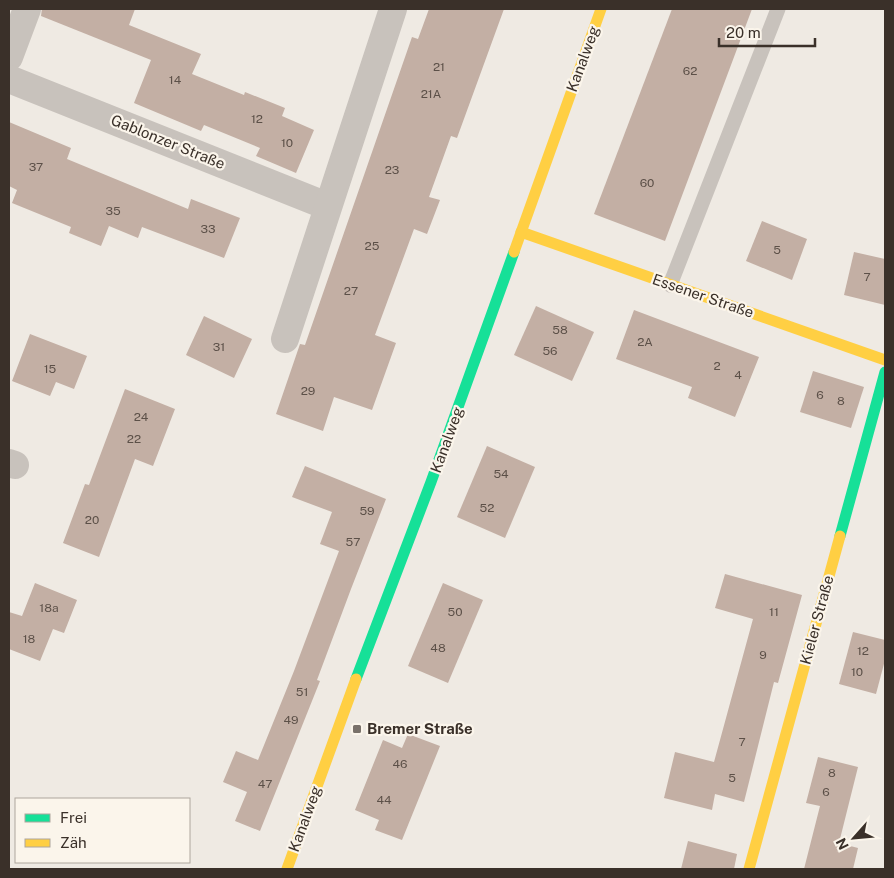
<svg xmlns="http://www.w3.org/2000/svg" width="894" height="878" font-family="'Public Sans',sans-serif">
  <rect width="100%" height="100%" fill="#efeae3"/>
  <g fill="#c3afa4">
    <path d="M 42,9 L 135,9 L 129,25 L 201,54 L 192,74 L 244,95 L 245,92 L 285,108 L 282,116 L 314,130 L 296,173 L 256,156 L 260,148 L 204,125 L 201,131 L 134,103 L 151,60 L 41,16 Z"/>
    <path d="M 429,9 L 504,9 L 457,138 L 451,136 L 429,197 L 440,200 L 427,234 L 414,229 L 375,335 L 396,343 L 372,410 L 334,397 L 323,431 L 276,414 L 300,344 L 305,345 L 412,37 L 418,39 Z"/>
    <path d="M 672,9 L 752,9 L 665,241 L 594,214 Z"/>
    <path d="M 9,122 L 71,148 L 67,159 L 188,209 L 191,199 L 240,218 L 224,258 L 142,227 L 138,238 L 109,226 L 101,246 L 69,233 L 71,227 L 12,203 L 17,190 L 9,186 Z"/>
    <path d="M 762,221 L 807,239 L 792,280 L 746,261 Z"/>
    <path d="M 854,252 L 885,259 L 885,305 L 844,295 Z"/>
    <path d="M 536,306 L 594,332 L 572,381 L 514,355 Z"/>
    <path d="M 634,310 L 759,357 L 735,417 L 688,398 L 692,387 L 616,359 Z"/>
    <path d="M 204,316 L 252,339 L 234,378 L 186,355 Z"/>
    <path d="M 30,334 L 87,356 L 74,389 L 56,382 L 50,396 L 12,381 Z"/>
    <path d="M 813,371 L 864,387 L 851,428 L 800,412 Z"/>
    <path d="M 125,389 L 175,409 L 153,466 L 135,459 L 99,557 L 63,543 L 85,484 L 89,485 Z"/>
    <path d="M 487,446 L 535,467 L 505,538 L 457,517 Z"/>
    <path d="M 305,466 L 386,499 L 351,589 L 317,680 L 320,681 L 260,831 L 235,821 L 247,792 L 223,782 L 236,751 L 258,760 L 294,671 L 339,551 L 320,544 L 332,512 L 292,497 Z"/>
    <path d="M 725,574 L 802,595 L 778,683 L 774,682 L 744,802 L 715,794 L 712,810 L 664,798 L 675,752 L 714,762 L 753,619 L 715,608 Z"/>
    <path d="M 35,583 L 77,600 L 64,633 L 53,629 L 40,661 L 9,649 L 9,612 L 22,616 Z"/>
    <path d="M 443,583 L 483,600 L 448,683 L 408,666 Z"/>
    <path d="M 853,632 L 885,640 L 885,660 L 876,694 L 839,684 Z"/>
    <path d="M 408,734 L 440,746 L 402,840 L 375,830 L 379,820 L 355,810 L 383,740 L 402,748 Z"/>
    <path d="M 818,757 L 858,767 L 839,843 L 858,848 L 853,869 L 804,869 L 820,806 L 806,803 Z"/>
    <path d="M 688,841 L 737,854 L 734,869 L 681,869 Z"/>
  </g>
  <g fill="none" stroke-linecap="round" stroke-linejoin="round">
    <path stroke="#c8c2bc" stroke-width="15" d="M 670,285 L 778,9"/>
    <g stroke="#c8c2bc" stroke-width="28">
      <path d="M 9,57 L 27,9"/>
      <path d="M 9,79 L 327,206"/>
      <path d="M 285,339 L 393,9"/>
      <path d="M 9,463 L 15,465"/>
    </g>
    <g stroke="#16e098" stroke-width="11">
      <path d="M 840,536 L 885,372"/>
      <path d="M 356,679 L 431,482 L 514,252"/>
    </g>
    <g stroke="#ffcf43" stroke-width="11">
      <path d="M 521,232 L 885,360"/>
      <path d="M 514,252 L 601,9"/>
      <path d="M 287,869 L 356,679"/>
      <path d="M 749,869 L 840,536"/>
    </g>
  </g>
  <rect fill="#79716a" stroke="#fbf5eb" stroke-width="2" x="352" y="724" width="10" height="10" rx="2.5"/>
  <g text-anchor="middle" stroke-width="4.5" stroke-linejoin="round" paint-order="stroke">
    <g font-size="12" fill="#5c5048">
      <text x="439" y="71">21</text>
      <text x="690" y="75">62</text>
      <text x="175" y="84">14</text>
      <text x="431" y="98">21A</text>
      <text x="257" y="123">12</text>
      <text x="287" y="147">10</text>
      <text x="36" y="171">37</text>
      <text x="392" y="174">23</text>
      <text x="647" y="187">60</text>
      <text x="113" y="215">35</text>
      <text x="208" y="233">33</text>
      <text x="372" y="250">25</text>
      <text x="777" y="254">5</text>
      <text x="867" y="281">7</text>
      <text x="351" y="295">27</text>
      <text x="560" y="334">58</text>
      <text x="645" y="346">2A</text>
      <text x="219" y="351">31</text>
      <text x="550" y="355">56</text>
      <text x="717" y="370">2</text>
      <text x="50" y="373">15</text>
      <text x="738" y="379">4</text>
      <text x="308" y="395">29</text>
      <text x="820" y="399">6</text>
      <text x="841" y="405">8</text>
      <text x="141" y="421">24</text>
      <text x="134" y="443">22</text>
      <text x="501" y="478">54</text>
      <text x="487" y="512">52</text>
      <text x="367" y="515">59</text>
      <text x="92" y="524">20</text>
      <text x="353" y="546">57</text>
      <text x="49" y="612">18a</text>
      <text x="455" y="616">50</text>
      <text x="774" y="616">11</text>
      <text x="29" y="643">18</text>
      <text x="438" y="652">48</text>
      <text x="863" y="655">12</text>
      <text x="763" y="659">9</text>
      <text x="857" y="676">10</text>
      <text x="302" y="696">51</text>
      <text x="291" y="724">49</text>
      <text x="742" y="746">7</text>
      <text x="400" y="768">46</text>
      <text x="832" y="777">8</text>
      <text x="732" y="782">5</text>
      <text x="265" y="788">47</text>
      <text x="826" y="796">6</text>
      <text x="384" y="804">44</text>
    </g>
    <g font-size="15" fill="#3a3029" stroke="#fbf5eb">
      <text transform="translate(583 59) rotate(-70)" y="5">Kanalweg</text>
      <text transform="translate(168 142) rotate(22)" y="5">Gablonzer Straße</text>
      <text transform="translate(703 296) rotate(19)" y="5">Essener Straße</text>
      <text transform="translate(447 440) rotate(-70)" y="5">Kanalweg</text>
      <text transform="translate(817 620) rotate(-75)" y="5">Kieler Straße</text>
      <text transform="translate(305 819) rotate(-70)" y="5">Kanalweg</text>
    </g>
    <g font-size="15" font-weight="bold" fill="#3a3029" stroke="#fbf5eb" text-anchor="start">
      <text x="367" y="734">Bremer Straße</text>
    </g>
  </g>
  <rect width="894" height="878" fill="none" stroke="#3a3029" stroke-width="20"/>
  <rect x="15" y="798" width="175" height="65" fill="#fbf5eb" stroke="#aea69d"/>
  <rect x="25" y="814" width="25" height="8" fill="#16e098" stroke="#aea69d"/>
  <text x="60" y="823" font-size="15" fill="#3a3029">Frei</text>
  <rect x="25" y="839" width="25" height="8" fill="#ffcf43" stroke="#aea69d"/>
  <text x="60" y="848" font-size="15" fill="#3a3029">Zäh</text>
  <g transform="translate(854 838) rotate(243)" stroke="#fbf5eb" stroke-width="4" paint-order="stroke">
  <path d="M0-4L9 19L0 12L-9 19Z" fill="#3a3029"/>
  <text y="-8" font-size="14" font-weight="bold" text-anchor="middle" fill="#3a3029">N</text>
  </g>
  <path d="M719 38v8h96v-8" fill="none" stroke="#3a3029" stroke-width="2.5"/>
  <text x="726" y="38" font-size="15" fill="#3a3029" stroke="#fbf5eb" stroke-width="4" paint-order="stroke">20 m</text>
</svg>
